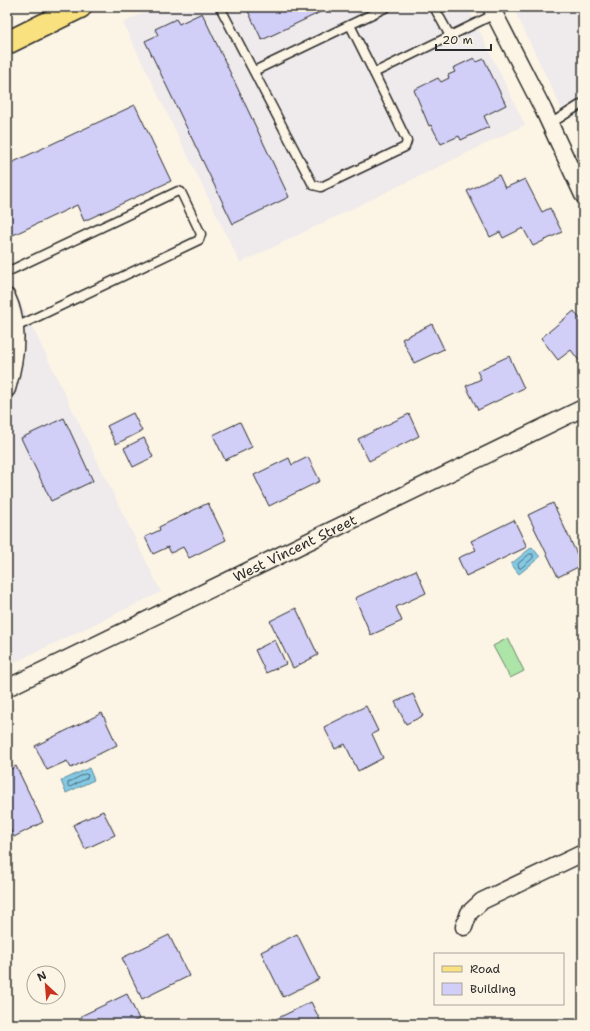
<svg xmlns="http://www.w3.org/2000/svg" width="590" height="1031" font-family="'Shantell Sans',sans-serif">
  <rect width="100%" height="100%" fill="#fcf5e5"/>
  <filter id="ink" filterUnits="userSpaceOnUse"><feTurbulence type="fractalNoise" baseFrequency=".025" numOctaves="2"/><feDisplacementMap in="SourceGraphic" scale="8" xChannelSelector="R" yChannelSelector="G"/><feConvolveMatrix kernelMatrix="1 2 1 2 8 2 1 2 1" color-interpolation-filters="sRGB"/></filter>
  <g filter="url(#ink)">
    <g fill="#efeaeb">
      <path d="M 155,7 L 468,7 L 525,125 L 240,263 L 123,23 Z"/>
      <path d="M 513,7 L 583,7 L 583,113 L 567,120 Z"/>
      <path d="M 7,275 L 161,592 L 7,666 Z"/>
    </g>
    <path fill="#ade4a8" stroke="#6c886a" d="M 508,638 L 524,671 L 510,678 L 493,646 Z"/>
    <g fill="#83c9e4" stroke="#608a9a">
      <path d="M 532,547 L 540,557 L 519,574 L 511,564 Z"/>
      <path d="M 89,768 L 94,780 L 66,793 L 61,781 Z"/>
    </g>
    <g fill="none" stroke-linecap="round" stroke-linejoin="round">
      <g stroke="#4e6a75" stroke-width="1">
        <path d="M 530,554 L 533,554 L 533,558 L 521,568 L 519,568 L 518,564 Z"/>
        <path d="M 85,774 L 88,775 L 87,778 L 70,787 L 68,786 L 68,783 Z"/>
      </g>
    </g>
    <g fill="#d1cff8" stroke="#2b2b2b">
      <path d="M 246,7 L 331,7 L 262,40 Z"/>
      <path d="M 202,13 L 289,197 L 233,224 L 145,41 L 158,35 L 155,29 L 176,19 L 179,24 Z"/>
      <path d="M 474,58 L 477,62 L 484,59 L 506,105 L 484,116 L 489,127 L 461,140 L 459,136 L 441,144 L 431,125 L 429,126 L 414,90 L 438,78 L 441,82 L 449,78 L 448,75 L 455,72 L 453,68 Z"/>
      <path d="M 135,105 L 171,181 L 84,221 L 77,205 L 11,236 L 7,226 L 7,165 Z"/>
      <path d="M 499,175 L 505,188 L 525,179 L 542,212 L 550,208 L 562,232 L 533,246 L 523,228 L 503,238 L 500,232 L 490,237 L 467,191 Z"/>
      <path d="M 574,311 L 583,323 L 583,366 L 571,350 L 558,360 L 541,338 Z"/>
      <path d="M 432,324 L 444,349 L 414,363 L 402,339 Z"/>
      <path d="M 509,356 L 524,388 L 478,410 L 466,386 L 481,379 L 477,371 Z"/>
      <path d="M 133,413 L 142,431 L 116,444 L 107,426 Z"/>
      <path d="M 409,414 L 419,436 L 369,461 L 358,439 Z"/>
      <path d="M 64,418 L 93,481 L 51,501 L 21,438 Z"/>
      <path d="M 240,422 L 252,447 L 225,460 L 213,435 Z"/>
      <path d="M 144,438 L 153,457 L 133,467 L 124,448 Z"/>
      <path d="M 308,457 L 320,481 L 269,506 L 254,475 L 289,458 L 292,465 Z"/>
      <path d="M 208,503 L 226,540 L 189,558 L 183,547 L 171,553 L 168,547 L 153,554 L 145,537 L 160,530 L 159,527 Z"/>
      <path d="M 553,503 L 582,565 L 558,577 L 528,515 Z"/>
      <path d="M 514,520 L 527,547 L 466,576 L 458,558 L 476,550 L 471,541 Z"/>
      <path d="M 416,570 L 426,593 L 396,607 L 402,621 L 371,635 L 355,598 Z"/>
      <path d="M 296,608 L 318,655 L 293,668 L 270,621 Z"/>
      <path d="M 275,640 L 286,664 L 266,673 L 255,650 Z"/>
      <path d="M 413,694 L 423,716 L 406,724 L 395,702 Z"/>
      <path d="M 366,706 L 378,731 L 372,734 L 383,758 L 358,771 L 345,744 L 335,749 L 324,727 Z"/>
      <path d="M 102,713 L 117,745 L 71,768 L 67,761 L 47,770 L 35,746 Z"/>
      <path d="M 16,766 L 43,822 L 14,837 L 7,823 L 7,820 L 10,818 L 7,811 L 7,771 Z"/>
      <path d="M 103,811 L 115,835 L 85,849 L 73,825 Z"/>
      <path d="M 297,934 L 319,979 L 283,997 L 261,952 Z"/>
      <path d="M 169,935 L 189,976 L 142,999 L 122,958 Z"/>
      <path d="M 127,994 L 139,1019 L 128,1024 L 85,1024 L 81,1016 Z"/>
      <path d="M 311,1002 L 322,1024 L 268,1024 L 268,1023 Z"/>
    </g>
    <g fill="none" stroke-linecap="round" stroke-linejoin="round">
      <g stroke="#2b2b2b" stroke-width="11">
        <g id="service">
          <path d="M 220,7 L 313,185 L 321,187 L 405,147 L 407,141 L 374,73 L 495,14"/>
          <path d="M 434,7 L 450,36"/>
          <path d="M 350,25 L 374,73"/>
          <path d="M 254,71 L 387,7"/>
          <path d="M 550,124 L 583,103"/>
          <path d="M 7,272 L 178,191 L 181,192 L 201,234 L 199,240 L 16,327"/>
        </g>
      </g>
      <g stroke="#2b2b2b" stroke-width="19">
        <g id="minor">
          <path d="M 491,7 L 543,109 L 583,195"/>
          <path d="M 7,297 C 21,326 16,359 7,389"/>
          <path id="s1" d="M 7,688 L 583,408"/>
          <path d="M 464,927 L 469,913 L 482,901 L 583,853"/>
        </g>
      </g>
      <g stroke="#2b2b2b" stroke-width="25">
        <path id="primary" d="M 7,43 L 80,7"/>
      </g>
      <use href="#service" stroke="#fcf5e5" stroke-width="8"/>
      <use href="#minor" stroke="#fcf5e5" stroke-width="16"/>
      <use href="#primary" stroke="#fae180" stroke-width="22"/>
    </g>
  </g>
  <g text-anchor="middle" stroke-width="3.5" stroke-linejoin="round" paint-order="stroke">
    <g font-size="14" fill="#2b2b2b" stroke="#fcf5e5">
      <text dy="5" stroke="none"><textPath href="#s1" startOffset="320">West Vincent Street</textPath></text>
    </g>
  </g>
  <rect width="590" height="1031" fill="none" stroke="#fcf5e5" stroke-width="24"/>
  <rect x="12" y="12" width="566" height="1007" fill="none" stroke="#2b2b2b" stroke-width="1.5" filter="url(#ink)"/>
  <rect x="434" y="953" width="130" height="52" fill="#fcf5e5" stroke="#a8a49b"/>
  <rect x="442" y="966" width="20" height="6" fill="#fae180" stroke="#a8a49b"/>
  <text x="470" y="973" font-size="12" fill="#2b2b2b">Road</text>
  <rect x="442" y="983" width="20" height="12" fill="#d1cff8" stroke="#a8a49b"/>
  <text x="470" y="993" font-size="12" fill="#2b2b2b">Building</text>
  <g transform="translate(46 985) rotate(334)"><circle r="19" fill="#fcf5e5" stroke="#a8a49b"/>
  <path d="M0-3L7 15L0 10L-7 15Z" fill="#c8321e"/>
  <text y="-6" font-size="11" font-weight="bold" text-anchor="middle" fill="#2b2b2b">N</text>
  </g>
  <path d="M436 44v6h55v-6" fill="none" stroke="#2b2b2b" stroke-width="2"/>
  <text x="442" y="44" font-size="12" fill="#2b2b2b" stroke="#fcf5e5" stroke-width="3" paint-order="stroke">20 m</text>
</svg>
